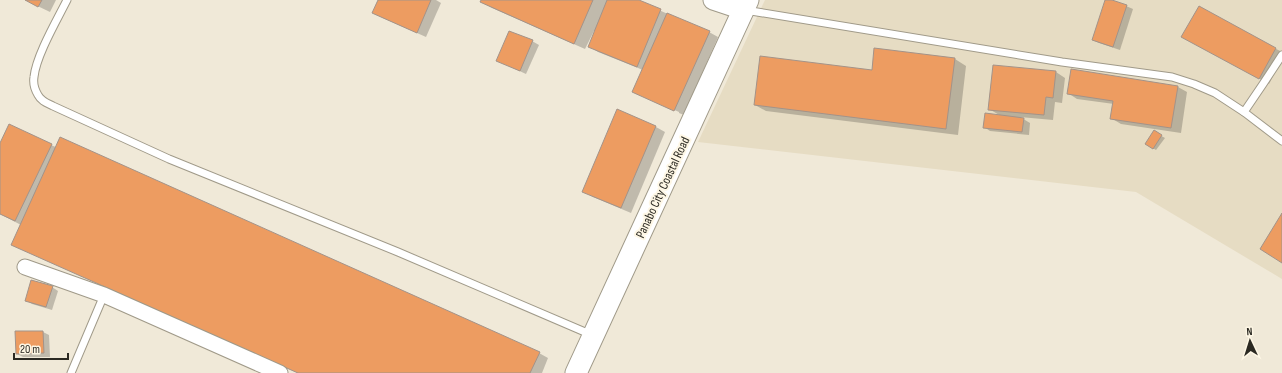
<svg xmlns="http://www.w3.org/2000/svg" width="1282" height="373" font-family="'Sofia Sans Condensed',sans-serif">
  <rect width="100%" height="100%" fill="#f0e9d8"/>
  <path fill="#e6dcc3" d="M 765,0 L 1282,0 L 1282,279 L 1136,192 L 698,142 Z"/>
  <g fill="#0003">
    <path d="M 25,0 L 56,0 L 50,12 Z"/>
    <path d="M 379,0 L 436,0 L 441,3 L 426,37 L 383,18 L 373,13 Z"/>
    <path d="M 482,0 L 636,0 L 709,32 L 718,37 L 684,115 L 679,113 L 679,112 L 641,95 L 641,96 L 633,92 L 643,70 L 598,52 L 589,46 L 595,31 L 594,31 L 585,49 L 492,8 L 481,2 Z"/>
    <path d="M 1106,0 L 1126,6 L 1133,9 L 1120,50 L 1099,43 L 1093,40 Z"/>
    <path d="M 1199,8 L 1282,52 L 1282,59 L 1269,84 L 1192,42 Z"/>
    <path d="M 532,41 L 539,45 L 526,74 L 498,61 Z"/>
    <path d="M 875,49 L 955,59 L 966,66 L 958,135 L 766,111 L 755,105 L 873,71 Z"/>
    <path d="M 1072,70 L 1178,87 L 1187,92 L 1181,133 L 1121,124 L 1111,118 L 1114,104 L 1077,99 L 1068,93 Z"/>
    <path d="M 1056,72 L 1065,78 L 1062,103 L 1055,102 L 1053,120 L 1020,117 L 1030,123 L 1029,135 L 990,131 L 984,127 L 1001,116 L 989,109 Z"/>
    <path d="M 656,127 L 665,132 L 631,213 L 593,197 L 583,191 Z"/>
    <path d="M 1154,132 L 1165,138 L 1156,150 L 1146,144 Z"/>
    <path d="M 51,145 L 539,353 L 548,358 L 542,373 L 298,373 L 22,249 L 21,225 L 0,214 L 0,146 Z"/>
    <path d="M 52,287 L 58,291 L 52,310 L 32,304 L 26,300 Z"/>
    <path d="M 43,332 L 49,335 L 50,357 L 23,357 L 17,354 Z"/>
  </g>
  <g fill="#ed9c61" stroke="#a39389">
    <path d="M 25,0 L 42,0 L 38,7 Z"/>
    <path d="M 378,0 L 431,0 L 417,33 L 372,13 Z"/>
    <path d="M 481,0 L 593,0 L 574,44 L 480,2 Z"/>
    <path d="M 607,0 L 639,0 L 661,9 L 637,67 L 588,47 Z"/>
    <path d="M 1105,0 L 1112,0 L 1127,5 L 1113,47 L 1092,40 Z"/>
    <path d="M 1199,6 L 1276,48 L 1259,79 L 1181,37 Z"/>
    <path d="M 667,13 L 710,31 L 674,111 L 632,92 Z"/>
    <path d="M 509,31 L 533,40 L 520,71 L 496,61 Z"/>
    <path d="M 874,48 L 955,58 L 946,129 L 754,105 L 760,56 L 872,70 Z"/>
    <path d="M 993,65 L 1056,71 L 1053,98 L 1046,97 L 1044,115 L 988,110 Z"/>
    <path d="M 1071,69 L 1178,86 L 1171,128 L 1110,119 L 1113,101 L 1067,94 Z"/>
    <path d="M 617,109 L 656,126 L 621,208 L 582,192 Z"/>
    <path d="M 985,113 L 1024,118 L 1022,132 L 983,128 Z"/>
    <path d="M 9,124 L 52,144 L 15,221 L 0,214 L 0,143 Z"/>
    <path d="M 1154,130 L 1162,135 L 1153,149 L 1145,144 Z"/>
    <path d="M 60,137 L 540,352 L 530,373 L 298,373 L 11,245 Z"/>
    <path d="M 1282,213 L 1282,263 L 1260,249 Z"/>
    <path d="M 31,280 L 53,286 L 46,307 L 25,301 Z"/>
    <path d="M 15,331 L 43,331 L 44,353 L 16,354 Z"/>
  </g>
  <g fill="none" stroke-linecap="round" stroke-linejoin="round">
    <g stroke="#a09a89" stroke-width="9">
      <g id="service">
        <path d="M 67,0 C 57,20 36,56 34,77 C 33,83 35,90 38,95 C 41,101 47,103 53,106 L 169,159 L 398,252 L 592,335"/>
        <path d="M 745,10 L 1062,62 L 1172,77 L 1194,84 L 1215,93 L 1244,112 L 1263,84 L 1282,55"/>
        <path d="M 1244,112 L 1282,141"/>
        <path d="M 71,373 L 104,295"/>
      </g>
    </g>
    <g stroke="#a09a89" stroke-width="17">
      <path id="minor" d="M 25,267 L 104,295 L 280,373"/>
    </g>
    <g stroke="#a09a89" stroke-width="21">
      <path id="tertiary" d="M 713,0 L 743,10"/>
    </g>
    <g stroke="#a09a89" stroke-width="23">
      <path id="secondary" d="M 576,373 L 748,0"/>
    </g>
    <use href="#service" stroke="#fff" stroke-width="7"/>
    <use href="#minor" stroke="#fff" stroke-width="15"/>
    <use href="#tertiary" stroke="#fff" stroke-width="19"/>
    <use href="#secondary" stroke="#fff" stroke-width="21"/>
  </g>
  <g text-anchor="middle" stroke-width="4" stroke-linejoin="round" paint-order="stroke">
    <g font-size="13" fill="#2b2922" stroke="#fef7e5">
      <text transform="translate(662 187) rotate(-65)" y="5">Panabo City Coastal Road</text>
    </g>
  </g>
  <g transform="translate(1250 341) rotate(356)" stroke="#fef7e5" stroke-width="3" paint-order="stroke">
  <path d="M0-3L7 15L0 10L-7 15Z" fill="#2b2922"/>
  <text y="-6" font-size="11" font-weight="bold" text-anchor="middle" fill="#2b2922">N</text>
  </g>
  <path d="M14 353v6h54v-6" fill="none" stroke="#2b2922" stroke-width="2"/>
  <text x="20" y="353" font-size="12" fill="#2b2922" stroke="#fef7e5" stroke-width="3" paint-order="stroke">20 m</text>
</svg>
